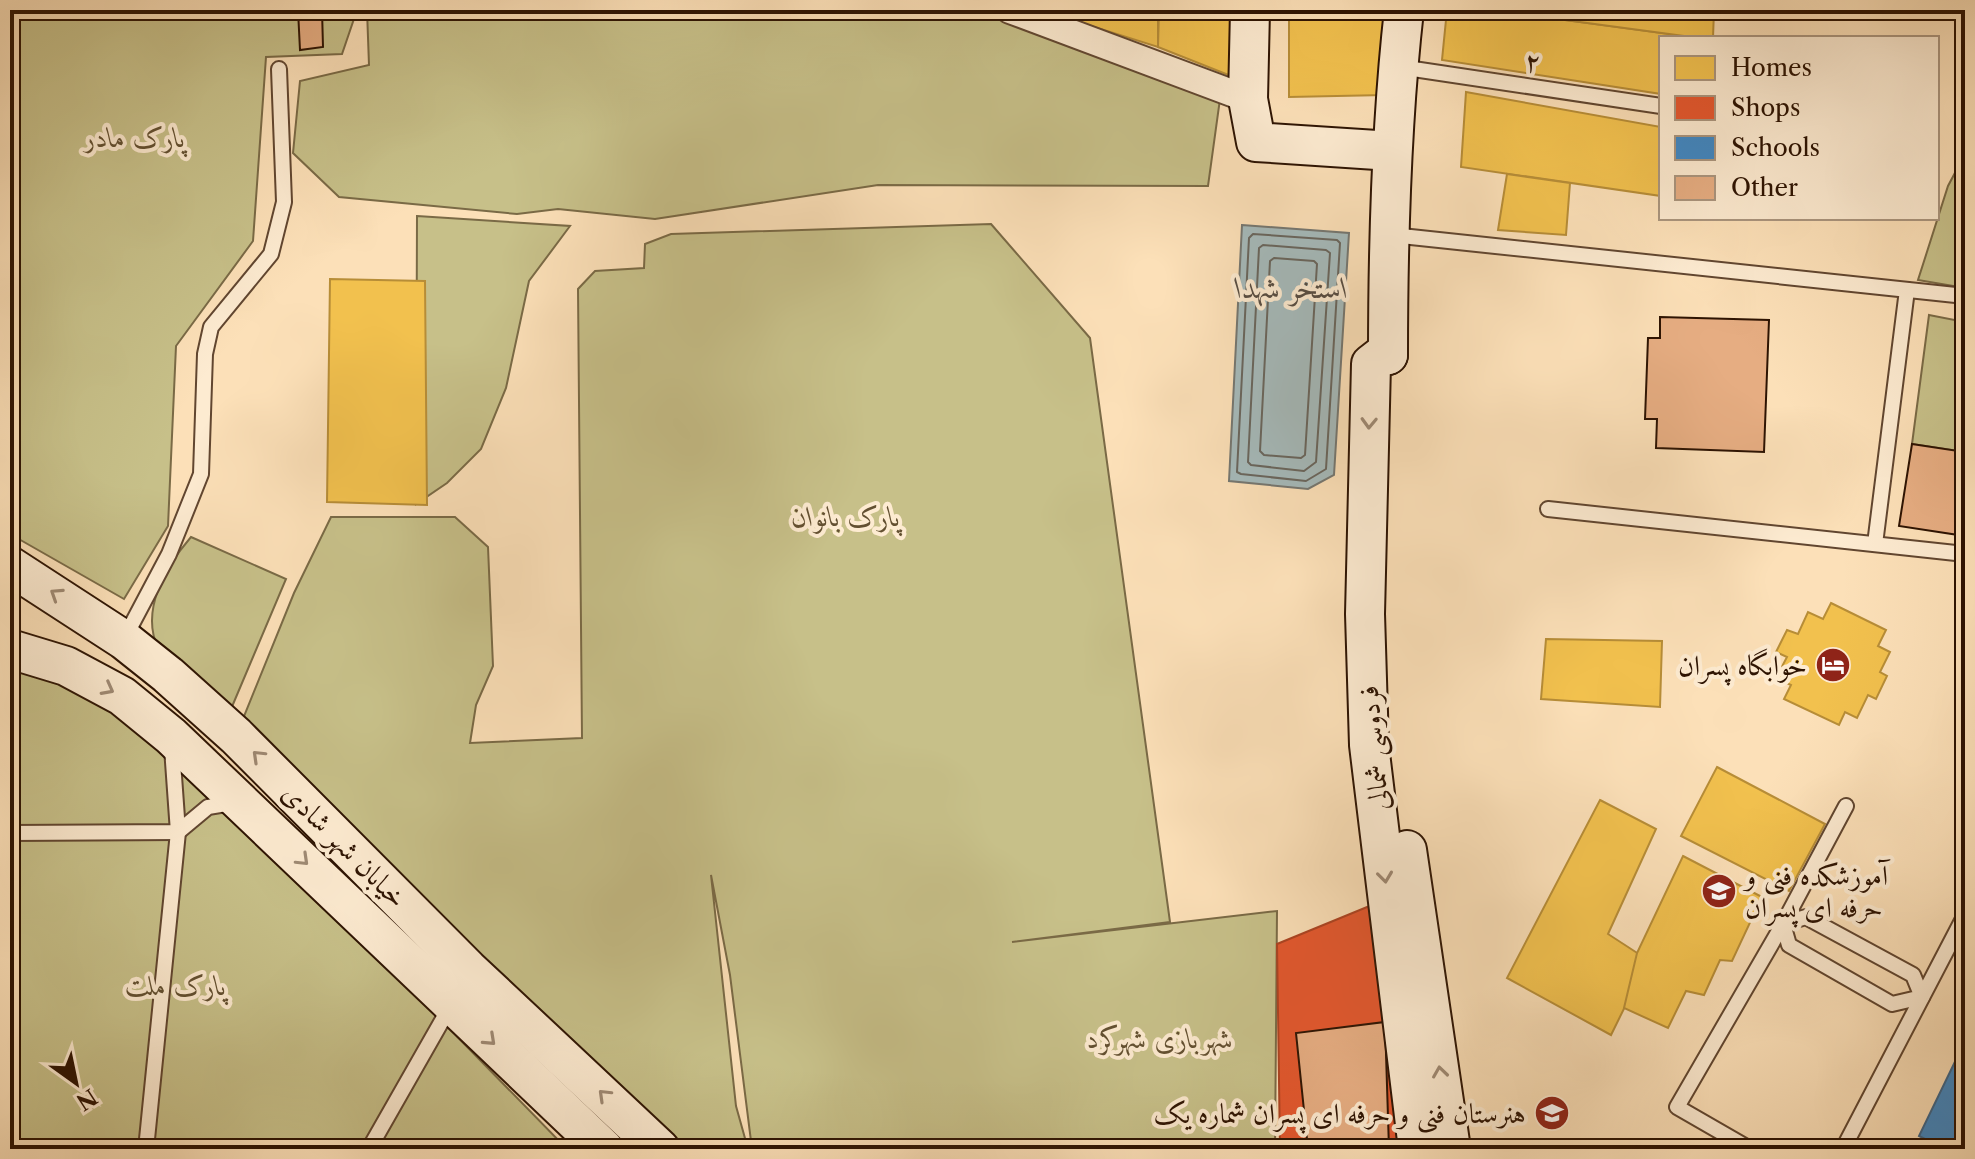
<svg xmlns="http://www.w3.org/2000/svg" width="1975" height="1159" font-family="'Libre Caslon Text',Amiri,serif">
  <rect width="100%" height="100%" fill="#fce0b8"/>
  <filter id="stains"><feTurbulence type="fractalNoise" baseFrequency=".0025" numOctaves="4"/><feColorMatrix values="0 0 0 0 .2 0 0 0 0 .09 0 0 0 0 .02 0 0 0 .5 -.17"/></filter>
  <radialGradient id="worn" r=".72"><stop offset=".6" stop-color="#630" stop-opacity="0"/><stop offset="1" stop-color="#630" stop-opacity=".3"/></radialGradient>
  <g fill="#c7c089" stroke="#7a6a46" stroke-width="2">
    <path d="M 10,10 L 357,10 L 342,54 L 266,57 L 253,241 L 176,346 L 168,526 L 124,599 L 10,534 Z"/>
    <path d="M 367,10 L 985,10 L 1220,99 L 1208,186 L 878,185 L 655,219 L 558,209 L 517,214 L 339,197 L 293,153 L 300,81 L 369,65 Z"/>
    <path d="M 1965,154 L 1965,288 L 1918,280 L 1948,186 Z"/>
    <path d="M 417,216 L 570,226 L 529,281 L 506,388 L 481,449 L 447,483 L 416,504 Z"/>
    <path d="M 991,224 L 1090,338 L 1170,922 L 1012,942 L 1277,911 L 1275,1149 L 752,1149 L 730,975 L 711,875 L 736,1106 L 748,1149 L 668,1149 L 236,736 L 294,593 L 331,517 L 455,517 L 488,547 L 493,666 L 476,705 L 470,743 L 582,738 L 578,289 L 595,271 L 644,268 L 645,244 L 671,234 Z"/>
    <path d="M 1929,315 L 1965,322 L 1965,452 L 1912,444 Z"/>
    <path d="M 191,537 L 286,579 L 231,709 L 158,648 C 140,610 166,566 191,537 Z"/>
    <path d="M 10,666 L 95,694 L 208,782 L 567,1149 L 10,1149 Z"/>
  </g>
  <path fill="#a5babb" stroke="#757771" stroke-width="2" d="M 1242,225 L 1349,233 L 1334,475 L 1308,489 L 1229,481 Z"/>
  <g fill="#f2c14e" stroke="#b78d37" stroke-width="2">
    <path d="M 1072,10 L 1158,10 L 1158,47 L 1072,20 Z"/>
    <path d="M 1159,10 L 1233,10 L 1231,76 L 1158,47 Z"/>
    <path d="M 1289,10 L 1395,10 L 1385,95 L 1289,97 Z"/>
    <path d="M 1447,10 L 1491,10 L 1699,38 L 1661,38 L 1661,94 L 1442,60 Z"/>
    <path d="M 1491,10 L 1714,10 L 1713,38 L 1699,38 Z"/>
    <path d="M 1466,92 L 1661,127 L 1661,196 L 1461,167 Z"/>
    <path d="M 1507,174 L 1570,183 L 1566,235 L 1498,230 Z"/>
    <path d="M 330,279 L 425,281 L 427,505 L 327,502 Z"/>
    <path d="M 1831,603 L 1886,630 L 1878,646 L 1890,652 L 1880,672 L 1887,676 L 1876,699 L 1868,695 L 1857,718 L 1845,712 L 1839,725 L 1784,699 L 1791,685 L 1776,678 L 1787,657 L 1776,652 L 1787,630 L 1798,634 L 1808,612 L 1823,619 Z"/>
    <path d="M 1546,639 L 1662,641 L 1660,707 L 1541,699 Z"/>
    <path d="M 1717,767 L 1825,824 L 1789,891 L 1681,836 Z"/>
    <path d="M 1600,800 L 1656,829 L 1608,934 L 1648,960 L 1611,1035 L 1507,978 Z"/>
    <path d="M 1683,856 L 1762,897 L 1732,961 L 1720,960 L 1704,995 L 1686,991 L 1668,1028 L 1624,1008 L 1637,953 Z"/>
  </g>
  <path fill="#e4572e" stroke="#ad4321" stroke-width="2" d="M 1372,905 L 1399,1149 L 1280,1149 L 1277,944 Z"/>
  <path fill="#3f88c5" stroke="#3a658a" stroke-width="2" d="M 1965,1041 L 1965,1149 L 1945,1149 L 1919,1136 Z"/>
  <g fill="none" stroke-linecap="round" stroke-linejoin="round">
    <g stroke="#69665e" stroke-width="2">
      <path d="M 1253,234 L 1337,240 L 1340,243 L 1326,469 L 1306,481 L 1241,474 L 1237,472 L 1249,238 Z"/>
      <path d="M 1263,245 L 1326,250 L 1330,253 L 1316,462 L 1304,471 L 1251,465 L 1248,462 L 1259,248 Z"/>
      <path d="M 1274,258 L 1314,261 L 1317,264 L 1305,455 L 1301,458 L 1264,455 L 1260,451 L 1270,261 Z"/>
    </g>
  </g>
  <g fill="#e6ad82" stroke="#2d1302" stroke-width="2">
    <path d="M 298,10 L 322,10 L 323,47 L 300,50 Z"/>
    <path d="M 1660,317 L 1769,320 L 1764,452 L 1656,448 L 1657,419 L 1645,419 L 1648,338 L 1660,338 Z"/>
    <path d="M 1912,444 L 1965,452 L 1965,536 L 1899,526 Z"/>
    <path d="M 1385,1022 L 1389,1149 L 1308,1149 L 1296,1033 Z"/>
  </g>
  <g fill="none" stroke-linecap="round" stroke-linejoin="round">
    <g stroke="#614630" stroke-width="18">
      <g id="service">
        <path d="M 1400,67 L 1661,106"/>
        <path d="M 1392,235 L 1965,296"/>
        <path d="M 1548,509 L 1965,554"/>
        <path d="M 1875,544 L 1907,290"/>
        <path d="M 124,639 L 169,554 L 201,474 L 205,354 L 211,327 L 271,254 L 284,202 L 279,69"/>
        <path d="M 10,833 L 178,832 L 208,807 L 232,803"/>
        <path d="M 1806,917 L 1913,975 L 1922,997 L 1892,1004 L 1789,945 L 1783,924 Z"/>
        <path d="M 146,1149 L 178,832 L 172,748"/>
        <path d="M 369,1149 L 443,1019 L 447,1005"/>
        <path d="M 1750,1149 L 1677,1107 L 1783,924 L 1846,806"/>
        <path d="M 1843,1149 L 1965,915"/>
      </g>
    </g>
    <g stroke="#614630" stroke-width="30">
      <path id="minor" d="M 1010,10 L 1248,99"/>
    </g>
    <g stroke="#2d1302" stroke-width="42">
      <g id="secondary">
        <path d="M 1250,10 L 1248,99 L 1256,142 L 1392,151"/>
        <path d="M 1388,355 L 1380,357 L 1371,364 L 1365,614 L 1369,745 L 1418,1149"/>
        <path d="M 1388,355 C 1388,240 1391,125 1404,10"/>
        <path d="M 10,566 L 124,640 L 168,675 L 236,736 L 468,969 L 660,1149"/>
        <path d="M 10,649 L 66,666 L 122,696 L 171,736 L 604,1149"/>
        <path d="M 1407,850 L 1451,1149"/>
      </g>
    </g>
    <use href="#service" stroke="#fdebd1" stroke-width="14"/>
    <use href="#minor" stroke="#fdebd1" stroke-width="26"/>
    <use href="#secondary" stroke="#fdebd1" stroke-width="38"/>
  </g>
  <defs><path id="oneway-chevron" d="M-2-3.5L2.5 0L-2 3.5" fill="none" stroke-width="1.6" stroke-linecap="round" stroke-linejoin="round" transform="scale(2)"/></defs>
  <g stroke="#9f8a74">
    <use href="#oneway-chevron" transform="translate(1369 423) rotate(92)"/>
    <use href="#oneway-chevron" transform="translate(56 594) rotate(-147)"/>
    <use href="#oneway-chevron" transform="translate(108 689) rotate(28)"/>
    <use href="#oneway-chevron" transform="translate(258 756) rotate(-136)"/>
    <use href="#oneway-chevron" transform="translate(303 860) rotate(44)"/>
    <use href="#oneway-chevron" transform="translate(1385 877) rotate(83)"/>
    <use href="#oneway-chevron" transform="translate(490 1040) rotate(43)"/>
    <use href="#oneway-chevron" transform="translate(1440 1072) rotate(-98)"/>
    <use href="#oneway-chevron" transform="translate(604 1095) rotate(-136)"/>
  </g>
  <defs>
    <g id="hotel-disc" transform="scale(1.8)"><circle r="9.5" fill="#8f2418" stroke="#fdebd1"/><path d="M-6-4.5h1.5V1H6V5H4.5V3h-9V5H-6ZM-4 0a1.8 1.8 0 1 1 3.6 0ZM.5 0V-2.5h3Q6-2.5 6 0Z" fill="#fff"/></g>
    <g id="university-disc" transform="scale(1.8)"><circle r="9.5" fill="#8f2418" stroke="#fdebd1"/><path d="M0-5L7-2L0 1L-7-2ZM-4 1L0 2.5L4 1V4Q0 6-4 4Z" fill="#fff"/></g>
    <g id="school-disc" transform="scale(1.8)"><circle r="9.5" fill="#8f2418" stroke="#fdebd1"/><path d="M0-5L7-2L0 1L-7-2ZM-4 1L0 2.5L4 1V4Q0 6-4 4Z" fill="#fff"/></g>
  </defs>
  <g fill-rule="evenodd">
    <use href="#hotel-disc" x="1833" y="665"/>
    <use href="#university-disc" x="1719" y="891"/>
    <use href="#school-disc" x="1552" y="1113"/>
  </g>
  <g text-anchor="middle" stroke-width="8" stroke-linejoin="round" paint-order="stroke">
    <g font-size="28" fill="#2d1302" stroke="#fdebd1">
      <text transform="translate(1533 61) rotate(9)" y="10">۲</text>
      <text transform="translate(1373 748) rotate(-95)" y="10">فردوسی شمالی</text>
      <text transform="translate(345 845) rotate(45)" y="10">خیابان شهر شادی</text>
    </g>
    <g font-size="28" font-style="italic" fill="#635031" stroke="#fdebd1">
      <text x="135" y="147">پارک مادر</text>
      <text x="846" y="526">پارک بانوان</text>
      <text x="176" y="995">پارک ملت</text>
      <text x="1160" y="1048">شهربازی شهرکرد</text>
    </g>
    <g font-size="28" fill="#2d1302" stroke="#fdebd1" text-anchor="end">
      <text x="1807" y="675">خوابگاه پسران</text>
      <text x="1745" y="885" text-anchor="start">آموزشکده فنی و<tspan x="1745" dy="32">حرفه ای پسران</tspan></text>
      <text x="1526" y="1123">هنرستان فنی و حرفه ای پسران شماره یک</text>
    </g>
    <g font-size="30" font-style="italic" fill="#574d43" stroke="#fdebd1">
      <text x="1292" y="298">استخر شهدا</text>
    </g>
  </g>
  <rect width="1975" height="1159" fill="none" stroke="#fce0b8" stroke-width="40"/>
  <rect x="12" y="12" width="1951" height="1135" fill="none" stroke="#2d1302" stroke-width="4"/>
  <rect x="20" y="20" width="1935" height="1119" fill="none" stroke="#2d1302" stroke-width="2"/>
  <rect x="1659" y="36" width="280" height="184" fill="#fdebd1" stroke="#aa957e" stroke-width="2"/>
  <rect x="1675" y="56" width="40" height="24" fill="#f2c14e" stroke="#aa957e" stroke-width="2"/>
  <text x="1731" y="76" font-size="24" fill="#2d1302">Homes</text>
  <rect x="1675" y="96" width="40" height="24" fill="#e4572e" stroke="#aa957e" stroke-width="2"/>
  <text x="1731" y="116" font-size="24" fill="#2d1302">Shops</text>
  <rect x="1675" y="136" width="40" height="24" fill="#3f88c5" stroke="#aa957e" stroke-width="2"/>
  <text x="1731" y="156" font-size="24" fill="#2d1302">Schools</text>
  <rect x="1675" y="176" width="40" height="24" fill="#e6ad82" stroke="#aa957e" stroke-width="2"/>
  <text x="1731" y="196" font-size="24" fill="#2d1302">Other</text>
  <g transform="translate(76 1083) rotate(147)" stroke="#fdebd1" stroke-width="6" paint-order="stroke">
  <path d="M0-6L14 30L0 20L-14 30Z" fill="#2d1302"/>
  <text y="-12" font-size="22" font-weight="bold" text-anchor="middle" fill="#2d1302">N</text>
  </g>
  <rect width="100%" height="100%" filter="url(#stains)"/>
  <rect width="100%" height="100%" fill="url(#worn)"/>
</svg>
